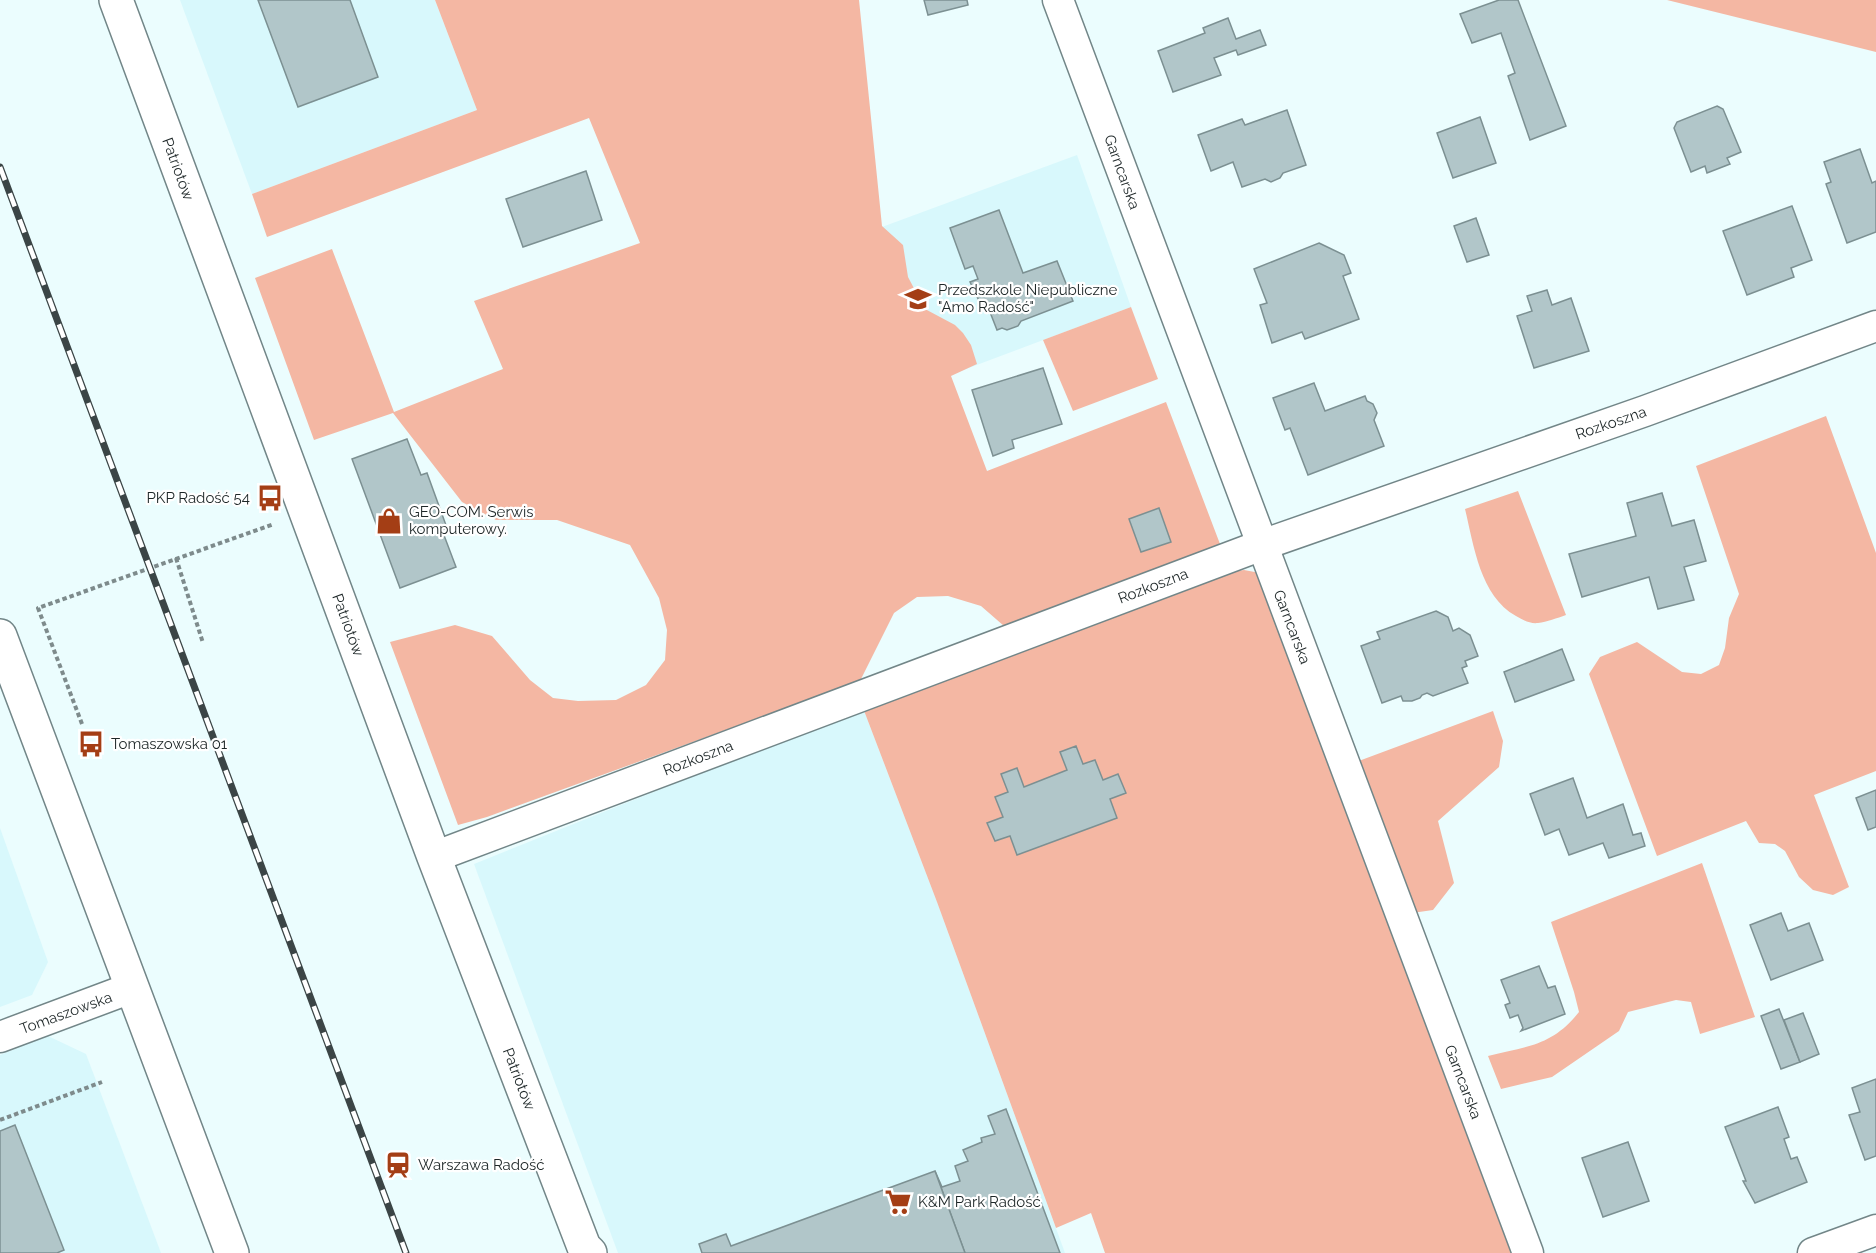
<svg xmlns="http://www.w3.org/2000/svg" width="1876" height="1253" font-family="Raleway,sans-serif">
  <rect width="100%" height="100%" fill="#ebfdfe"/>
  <g fill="#d8f8fc">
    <path d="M 180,0 L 435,0 L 477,110 L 252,194 Z"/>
    <path d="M 1077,155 L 1131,307 L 950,375 L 706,292 Z"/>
    <path d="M 863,708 L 937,902 L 1065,1253 L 618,1253 L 474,864 Z"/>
    <path d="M 0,828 L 48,962 L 32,995 L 0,1007 Z"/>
    <path d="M 48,1036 L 86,1054 L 161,1253 L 0,1253 L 0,1055 Z"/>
  </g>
  <g fill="#f4b7a3">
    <path d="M 435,0 L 859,0 L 882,226 L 903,245 L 908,277 L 925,309 L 955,325 L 963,333 L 971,345 L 977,364 L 951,376 L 987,471 L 1166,402 L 1220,544 L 1004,626 L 981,606 L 948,596 L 917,597 L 894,613 L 860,681 L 487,817 L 458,825 L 390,642 L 455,625 L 492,636 L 530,680 L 553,698 L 578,701 L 616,700 L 646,685 L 665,660 L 667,630 L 659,598 L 630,545 L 557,520 L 496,520 L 462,502 L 393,413 L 314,440 L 255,278 L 332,249 L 394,412 L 503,369 L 474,301 L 640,243 L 589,118 L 267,237 L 252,194 L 477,110 Z"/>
    <path d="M 1667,0 L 1876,0 L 1876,52 Z"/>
    <path d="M 1131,307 L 1158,379 L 1073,411 L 1043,340 Z"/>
    <path d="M 1826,416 L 1876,553 L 1876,771 L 1814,795 L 1849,887 L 1833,895 L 1813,890 L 1799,877 L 1785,851 L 1775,844 L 1759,843 L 1746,821 L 1657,856 L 1589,674 L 1600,657 L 1637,642 L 1682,672 L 1701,674 L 1719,665 L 1725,648 L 1729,618 L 1739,594 L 1696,466 Z"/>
    <path d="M 1518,491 L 1566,615 C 1557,618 1547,622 1538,623 C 1530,624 1523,620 1516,616 C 1480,596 1474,546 1465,509 Z"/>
    <path d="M 1244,570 L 1260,573 L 1273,616 L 1402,961 L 1423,1002 L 1513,1253 L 1105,1253 L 1091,1213 L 1056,1228 L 937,902 L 863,708 L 1219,574 Z"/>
    <path d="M 1493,711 L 1503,741 L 1499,767 L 1438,821 L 1454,883 L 1433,910 L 1412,913 L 1356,762 Z"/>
    <path d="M 1702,863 L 1755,1017 L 1700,1034 L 1691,1002 L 1676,1000 L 1628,1012 L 1619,1031 L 1552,1077 L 1501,1089 L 1488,1056 C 1528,1046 1552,1046 1579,1012 L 1574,992 L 1551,922 Z"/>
  </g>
  <g fill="#b1c6c9" stroke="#7c9092" stroke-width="1.5">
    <path d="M 258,0 L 350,0 L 378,77 L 298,107 Z"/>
    <path d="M 924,0 L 967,0 L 968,5 L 928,15 Z"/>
    <path d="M 1499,0 L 1518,0 L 1566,126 L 1530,140 L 1508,76 L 1515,73 L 1501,33 L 1472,43 L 1460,14 Z"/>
    <path d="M 1228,18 L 1236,39 L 1260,30 L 1266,45 L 1238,55 L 1236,50 L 1214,58 L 1221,75 L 1173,92 L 1158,51 L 1205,33 L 1203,28 Z"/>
    <path d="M 1717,106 L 1723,109 L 1741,152 L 1727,158 L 1730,164 L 1707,173 L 1705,166 L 1691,172 L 1674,128 L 1677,122 Z"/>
    <path d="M 1287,110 L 1306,165 L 1283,173 L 1280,178 L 1271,182 L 1265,179 L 1242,187 L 1233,162 L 1211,171 L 1198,135 L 1242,119 L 1245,125 Z"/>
    <path d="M 1480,117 L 1496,163 L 1453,178 L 1437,133 Z"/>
    <path d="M 1860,149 L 1872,183 L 1876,181 L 1876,232 L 1847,243 L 1826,184 L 1831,182 L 1824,162 Z"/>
    <path d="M 586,171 L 602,220 L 523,247 L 506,199 Z"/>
    <path d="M 1792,206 L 1812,260 L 1791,268 L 1794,277 L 1747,295 L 1723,231 Z"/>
    <path d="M 999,210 L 1023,273 L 1057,261 L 1073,301 L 1021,321 L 1018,326 L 1007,330 L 1002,328 L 997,330 L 988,307 L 980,310 L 978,304 L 980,303 L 970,282 L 978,279 L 973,266 L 965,269 L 950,228 Z"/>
    <path d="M 1476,218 L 1489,255 L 1467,262 L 1454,226 Z"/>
    <path d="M 1319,243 L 1344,255 L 1351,273 L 1343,276 L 1359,319 L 1305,339 L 1302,332 L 1272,343 L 1260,305 L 1267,303 L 1254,269 Z"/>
    <path d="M 1547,290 L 1552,305 L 1571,298 L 1589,351 L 1534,368 L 1517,316 L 1532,311 L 1527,296 Z"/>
    <path d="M 1043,368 L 1062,424 L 1012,440 L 1014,448 L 993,456 L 972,390 Z"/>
    <path d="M 1314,383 L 1325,411 L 1365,396 L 1367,401 L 1373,404 L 1377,413 L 1374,420 L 1384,446 L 1308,475 L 1290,428 L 1285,430 L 1273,398 Z"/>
    <path d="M 407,439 L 421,475 L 427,473 L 447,528 L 442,530 L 456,567 L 400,588 L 352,459 Z"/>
    <path d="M 1662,493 L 1672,526 L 1694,520 L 1706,561 L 1684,567 L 1694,600 L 1658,609 L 1649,577 L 1582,597 L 1569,554 L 1636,536 L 1627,503 Z"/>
    <path d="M 1159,508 L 1171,542 L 1141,552 L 1129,519 Z"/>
    <path d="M 1436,611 L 1448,617 L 1453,631 L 1459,628 L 1470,635 L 1478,656 L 1465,661 L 1467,666 L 1462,668 L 1468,683 L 1433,696 L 1427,693 L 1422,695 L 1420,698 L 1412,701 L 1403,701 L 1401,696 L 1382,703 L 1361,646 L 1380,639 L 1377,632 Z"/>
    <path d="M 1562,649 L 1574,680 L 1515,702 L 1504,672 Z"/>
    <path d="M 1076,746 L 1083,764 L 1095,760 L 1103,780 L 1118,774 L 1126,793 L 1110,799 L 1117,818 L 1017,855 L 1010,836 L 995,841 L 987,823 L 1003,817 L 995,797 L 1008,792 L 1001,774 L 1017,768 L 1024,787 L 1067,770 L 1060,752 Z"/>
    <path d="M 1573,778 L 1587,818 L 1623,804 L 1633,835 L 1641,833 L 1645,846 L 1609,858 L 1603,843 L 1569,855 L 1559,829 L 1545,835 L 1530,794 Z"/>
    <path d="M 1876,790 L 1876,827 L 1868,830 L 1856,798 Z"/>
    <path d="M 1781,913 L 1788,931 L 1809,923 L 1823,960 L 1771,980 L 1750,925 Z"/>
    <path d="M 1539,966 L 1548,988 L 1555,986 L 1565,1014 L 1521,1031 L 1523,1028 L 1518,1015 L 1510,1018 L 1505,1005 L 1510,1003 L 1501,980 Z"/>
    <path d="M 1779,1009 L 1800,1062 L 1781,1069 L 1761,1016 Z"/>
    <path d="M 1803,1013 L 1819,1054 L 1800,1062 L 1784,1020 Z"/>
    <path d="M 1876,1079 L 1876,1156 L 1865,1160 L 1849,1115 L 1860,1112 L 1852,1088 Z"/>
    <path d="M 1778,1107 L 1789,1137 L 1784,1139 L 1791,1159 L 1797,1157 L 1807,1182 L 1755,1203 L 1743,1181 L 1746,1181 L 1725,1127 Z"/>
    <path d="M 1006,1109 L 1060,1253 L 965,1253 L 935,1171 L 942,1187 L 960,1181 L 955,1166 L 968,1161 L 963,1150 L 982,1142 L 981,1138 L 995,1134 L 988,1116 Z"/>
    <path d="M 15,1125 L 64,1250 L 57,1253 L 0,1253 L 0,1131 Z"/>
    <path d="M 1628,1142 L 1649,1201 L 1603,1217 L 1582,1158 Z"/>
    <path d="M 935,1171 L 965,1253 L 702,1253 L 699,1244 L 726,1234 L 731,1246 Z"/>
  </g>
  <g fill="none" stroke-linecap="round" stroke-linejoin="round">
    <g stroke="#728688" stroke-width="33">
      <g id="street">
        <path d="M 1058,0 L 1528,1253"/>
        <path d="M 434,857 L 1262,545 L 1645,411 L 1876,326"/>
        <path d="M 0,1037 L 131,988"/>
        <path d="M 1813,1253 L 1876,1230"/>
      </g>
    </g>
    <g stroke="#728688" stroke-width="36">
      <g id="secondary">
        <path d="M 116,0 L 434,857 L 584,1247 L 590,1253"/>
        <path d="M 0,636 L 232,1253"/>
      </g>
    </g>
    <g stroke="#7e8b8c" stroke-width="4" stroke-dasharray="4.5 3" stroke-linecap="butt">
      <path d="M 176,558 L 203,643"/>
      <path d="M 82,724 L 38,608 L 274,524"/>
      <path d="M 0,1120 L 102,1082"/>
    </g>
    <use href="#street" stroke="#fff" stroke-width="30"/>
    <use href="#secondary" stroke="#fff" stroke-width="33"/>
    <g stroke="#3b4546" stroke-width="7">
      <path id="rail" d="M 0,167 L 406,1253"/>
    </g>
    <use href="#rail" stroke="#fff" stroke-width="4.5" stroke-dasharray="14" stroke-linecap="butt"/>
  </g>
  <defs>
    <g id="school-bare" transform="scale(2.07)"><path d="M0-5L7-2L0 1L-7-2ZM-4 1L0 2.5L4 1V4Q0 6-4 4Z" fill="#a43e15" stroke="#fff" stroke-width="2.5" paint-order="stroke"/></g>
    <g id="bus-bare" transform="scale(2.07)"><path d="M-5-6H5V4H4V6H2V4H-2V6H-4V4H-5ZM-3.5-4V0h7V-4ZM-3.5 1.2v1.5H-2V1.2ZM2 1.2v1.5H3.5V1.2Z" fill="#a43e15" stroke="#fff" stroke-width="2.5" paint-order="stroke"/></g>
    <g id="shop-bare" transform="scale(2.07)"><path d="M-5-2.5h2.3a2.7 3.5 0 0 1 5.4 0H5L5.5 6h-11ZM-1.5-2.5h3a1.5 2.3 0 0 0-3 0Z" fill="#a43e15" stroke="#fff" stroke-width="2.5" paint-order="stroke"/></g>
    <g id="station-bare" transform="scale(2.07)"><path d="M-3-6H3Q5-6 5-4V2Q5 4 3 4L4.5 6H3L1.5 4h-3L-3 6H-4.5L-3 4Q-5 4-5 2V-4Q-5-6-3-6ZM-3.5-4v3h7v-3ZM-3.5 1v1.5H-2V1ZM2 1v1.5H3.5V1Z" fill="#a43e15" stroke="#fff" stroke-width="2.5" paint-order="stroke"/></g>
    <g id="supermarket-bare" transform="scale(2.07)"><path d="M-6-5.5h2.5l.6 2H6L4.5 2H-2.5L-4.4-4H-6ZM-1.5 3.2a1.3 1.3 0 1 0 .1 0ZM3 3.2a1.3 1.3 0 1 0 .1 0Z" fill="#a43e15" stroke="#fff" stroke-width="2.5" paint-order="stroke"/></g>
  </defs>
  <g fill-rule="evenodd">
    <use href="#school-bare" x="918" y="299"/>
    <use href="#bus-bare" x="270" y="498"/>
    <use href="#shop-bare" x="389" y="521"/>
    <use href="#bus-bare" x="91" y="744"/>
    <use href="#station-bare" x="398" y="1165"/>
    <use href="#supermarket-bare" x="898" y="1202"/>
  </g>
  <g text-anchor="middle" stroke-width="4.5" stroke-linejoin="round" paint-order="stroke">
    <g font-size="15" fill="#1e2728" stroke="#fff">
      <text transform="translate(178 169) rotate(70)" y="5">Patriotów</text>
      <text transform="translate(1122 172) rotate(70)" y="5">Garncarska</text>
      <text transform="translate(1611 423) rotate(-19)" y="5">Rozkoszna</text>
      <text transform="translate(1153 586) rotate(-21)" y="5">Rozkoszna</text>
      <text transform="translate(348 625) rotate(70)" y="5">Patriotów</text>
      <text transform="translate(1292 627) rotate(69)" y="5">Garncarska</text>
      <text transform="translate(698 758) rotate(-21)" y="5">Rozkoszna</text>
      <text transform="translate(66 1013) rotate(-20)" y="5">Tomaszowska</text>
      <text transform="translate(519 1079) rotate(69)" y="5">Patriotów</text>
      <text transform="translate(1463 1082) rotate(69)" y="5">Garncarska</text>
    </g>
    <g font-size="15" fill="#1e2728" stroke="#fff" text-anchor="start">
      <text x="938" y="295">Przedszkole Niepubliczne<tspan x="938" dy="17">"Amo Radość"</tspan></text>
      <text x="250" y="503" text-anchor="end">PKP Radość 54</text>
      <text x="409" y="517">GEO-COM. Serwis<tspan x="409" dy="17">komputerowy.</tspan></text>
      <text x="111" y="749">Tomaszowska 01</text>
      <text x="418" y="1170">Warszawa Radość</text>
      <text x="918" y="1207">K&amp;M Park Radość</text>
    </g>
  </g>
</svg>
